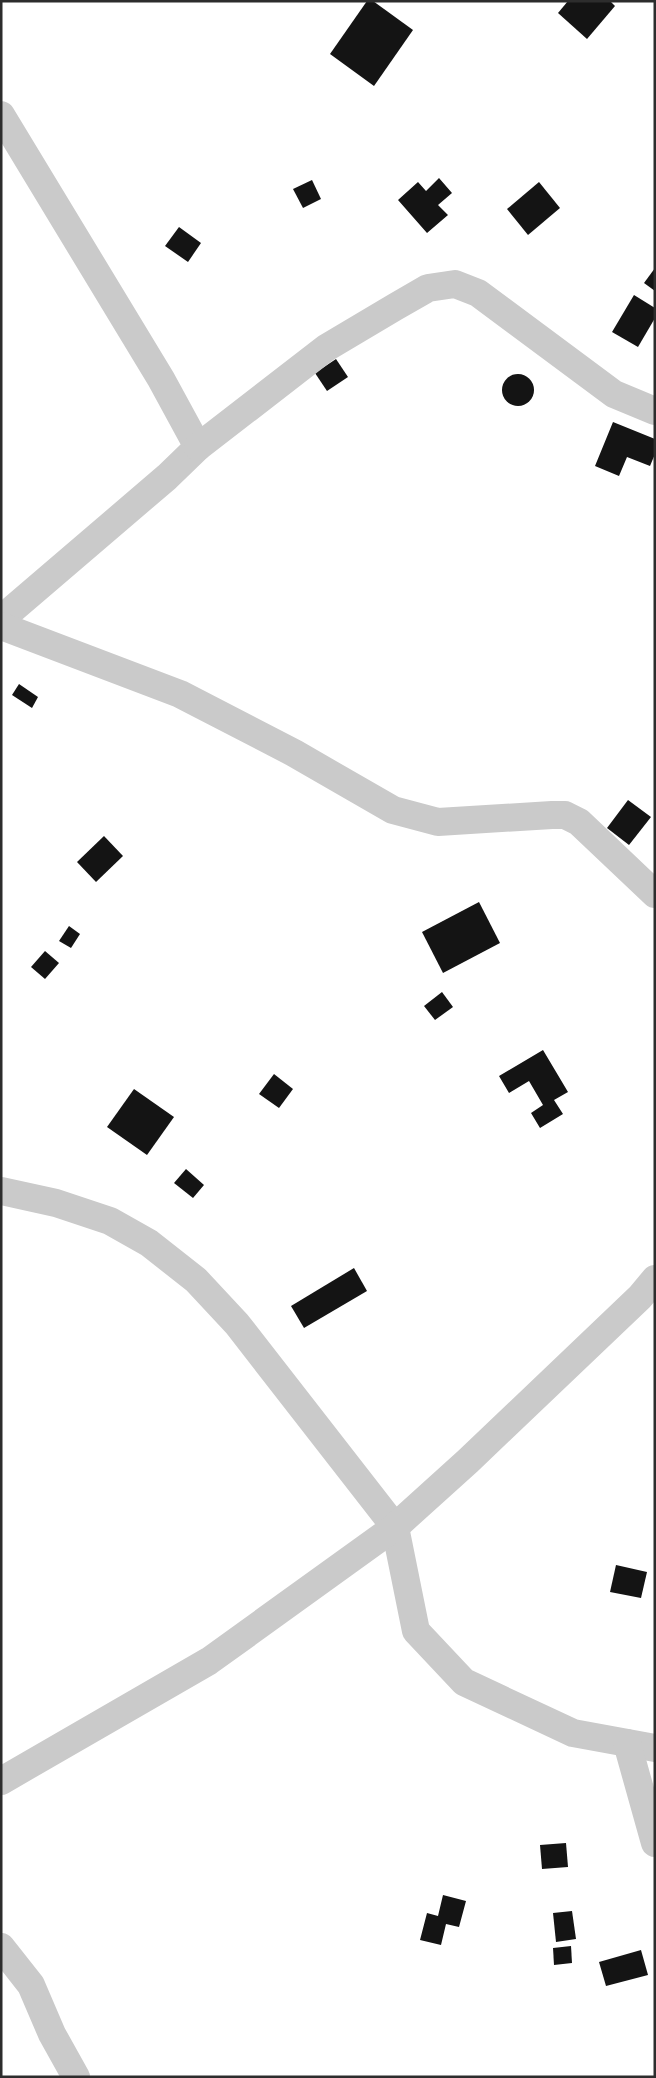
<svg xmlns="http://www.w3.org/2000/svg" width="656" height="2078" font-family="'Public Sans',sans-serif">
  <rect width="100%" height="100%" fill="#fff"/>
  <g fill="#141414">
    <path d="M 367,1 L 373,1 L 413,30 L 374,86 L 330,54 Z"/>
    <path d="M 568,1 L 610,1 L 615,6 L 587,39 L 558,13 Z"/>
    <path d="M 439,178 L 452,193 L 438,205 L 448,215 L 427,233 L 398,200 L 418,182 L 426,191 Z"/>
    <path d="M 312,180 L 321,199 L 303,208 L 293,189 Z"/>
    <path d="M 539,182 L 560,208 L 528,235 L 507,209 Z"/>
    <path d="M 179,227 L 201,243 L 188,262 L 165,246 Z"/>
    <path d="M 655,268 L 655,291 L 644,283 Z"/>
    <path d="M 634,295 L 655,308 L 655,318 L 638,347 L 612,332 Z"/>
    <path d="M 336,359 L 348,377 L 327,391 L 315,373 Z"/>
    <circle cx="518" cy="390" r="16"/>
    <path d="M 613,422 L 655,439 L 655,454 L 650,466 L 627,457 L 619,476 L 595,466 Z"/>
    <path d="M 19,684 L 38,697 L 32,708 L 12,695 Z"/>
    <path d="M 628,800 L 651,817 L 629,845 L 607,828 Z"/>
    <path d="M 104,836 L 123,856 L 96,882 L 77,862 Z"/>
    <path d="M 479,902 L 500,943 L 443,973 L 422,932 Z"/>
    <path d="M 69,926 L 80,934 L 71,948 L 59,941 Z"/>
    <path d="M 45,951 L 59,963 L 45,979 L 31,967 Z"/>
    <path d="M 442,992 L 453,1007 L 435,1020 L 424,1006 Z"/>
    <path d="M 543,1050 L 568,1092 L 554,1100 L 563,1114 L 540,1128 L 531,1113 L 543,1105 L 529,1081 L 509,1093 L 499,1076 Z"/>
    <path d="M 274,1074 L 293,1089 L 279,1108 L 259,1094 Z"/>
    <path d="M 134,1089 L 174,1117 L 147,1155 L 107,1127 Z"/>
    <path d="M 186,1169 L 204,1185 L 193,1198 L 174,1183 Z"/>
    <path d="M 354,1268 L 367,1291 L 304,1328 L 291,1306 Z"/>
    <path d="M 616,1565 L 647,1572 L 641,1598 L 610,1592 Z"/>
    <path d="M 566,1843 L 568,1867 L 542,1869 L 540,1845 Z"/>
    <path d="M 443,1895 L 466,1901 L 459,1927 L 446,1924 L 441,1945 L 420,1940 L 427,1913 L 438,1916 Z"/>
    <path d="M 572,1911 L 576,1939 L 556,1942 L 553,1913 Z"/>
    <path d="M 571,1946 L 572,1963 L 554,1965 L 553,1948 Z"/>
    <path d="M 641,1950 L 648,1975 L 606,1986 L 599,1962 Z"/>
  </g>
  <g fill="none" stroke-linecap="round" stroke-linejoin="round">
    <g stroke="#cacaca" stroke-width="28">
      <path d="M 1,115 L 161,379 L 198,447 L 167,477 L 1,619"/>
      <path d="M 198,447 L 326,348 L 395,307 L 428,288 L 455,284 L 478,293 L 614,394 L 655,411"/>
      <path d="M 1,626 L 180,694 L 294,753 L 393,810 L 438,822 L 552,815 L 565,815 L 579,822 L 655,894"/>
      <path d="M 1,1191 L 56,1203 L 110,1221 L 149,1243 L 196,1280 L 237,1324 L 395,1527 L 416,1631 L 464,1682 L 573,1733 L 655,1748"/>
      <path d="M 627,1743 L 655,1843"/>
      <path d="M 1,1781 L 209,1661 L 395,1527 L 468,1461 L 640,1297 L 655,1279"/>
      <path d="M 1,1947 L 31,1985 L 52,2034 L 76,2077"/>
    </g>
  </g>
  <rect width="656" height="2078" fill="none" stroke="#2d2d2d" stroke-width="5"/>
</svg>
